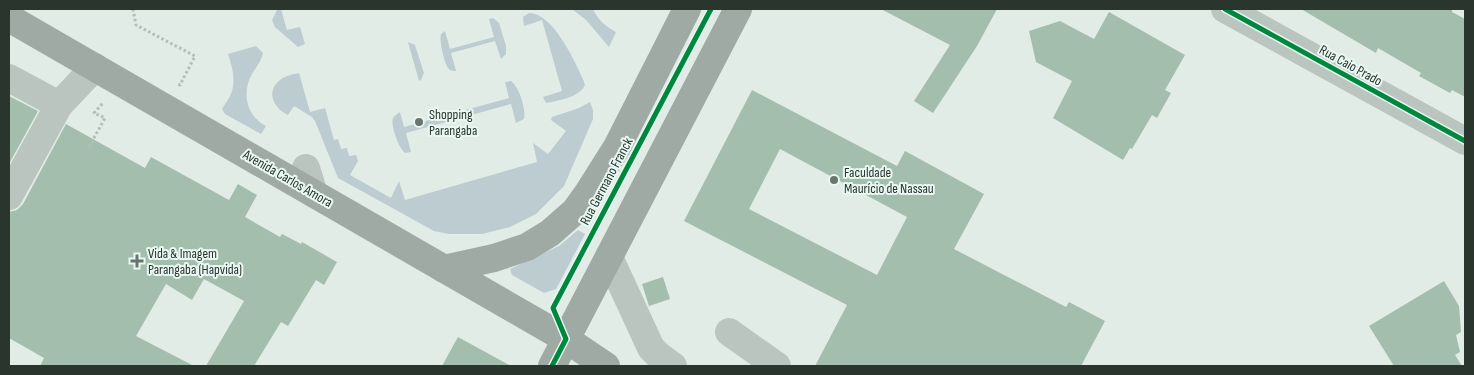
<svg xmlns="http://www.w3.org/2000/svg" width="1474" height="375" font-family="'Sofia Sans Condensed',sans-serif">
  <rect width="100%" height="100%" fill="#e1ece7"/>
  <g fill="#bdccd0">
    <path d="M 281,9 L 287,30 L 300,27 L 305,44 L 298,47 L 275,27 L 272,20 L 277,10 Z"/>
    <path d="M 572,9 L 593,9 C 598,20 605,26 616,32 L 609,47 L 586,20 Z"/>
    <path d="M 529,13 C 553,13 574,60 583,79 L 585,85 C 580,97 558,101 546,103 L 543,97 L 562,91 L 542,20 L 524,26 L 523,17 Z"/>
    <path d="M 493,18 L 499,23 L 506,46 L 506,54 L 501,59 L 495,41 L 451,53 L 456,71 C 452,71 451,71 448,68 C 444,62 439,40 441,34 L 445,31 L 450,49 L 494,37 L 489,19 Z"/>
    <path d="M 408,42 L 415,45 L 424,73 L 421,80 L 419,81 Z"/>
    <path d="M 256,46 L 263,53 C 261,63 254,69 250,78 C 242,96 248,117 266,126 L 261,134 L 225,114 L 222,109 C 224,105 227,102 229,98 C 237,84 233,69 228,54 Z"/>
    <path d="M 299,73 L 310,112 L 325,108 L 334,140 L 338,139 L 341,149 L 347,148 L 349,156 L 356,155 L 358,161 L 350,175 L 391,198 L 399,181 L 405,200 L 537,162 L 533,143 L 548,154 L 566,131 L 551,120 L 552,117 L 579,108 L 590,102 L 593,110 L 593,119 L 564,186 L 536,214 L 510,227 L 482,234 L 449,234 L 434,231 L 338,178 L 315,121 L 312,117 L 294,106 L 288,115 C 274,109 265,92 280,80 C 285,76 293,74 299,73 Z"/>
    <path d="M 511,81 C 519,87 526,108 524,119 L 516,123 L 511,104 L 406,133 L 411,152 L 405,153 C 399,148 390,125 393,118 C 395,115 397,114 400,112 L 404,127 L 509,98 L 505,82 Z"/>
    <path d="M 578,230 L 585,234 L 556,289 L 544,293 L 512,275 L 510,269 L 559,246 Z"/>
  </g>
  <g fill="#a4bead" fill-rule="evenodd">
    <path d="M 881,9 L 997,9 L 977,46 L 933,113 L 914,101 L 950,45 Z"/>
    <path d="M 1301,9 L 1452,9 L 1452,12 L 1465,19 L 1465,97 L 1452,90 L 1450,93 L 1419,76 L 1421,73 L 1378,48 L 1376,53 Z"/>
    <path d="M 1109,12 L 1185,55 L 1165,90 L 1171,93 L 1157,118 L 1152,115 L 1132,149 L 1130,148 L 1123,160 L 1053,118 L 1072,81 L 1036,62 L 1029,31 L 1060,21 L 1094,39 Z"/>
    <path d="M 752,90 L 897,166 L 905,151 L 984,194 L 954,249 L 1066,307 L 1069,302 L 1105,321 L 1081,366 L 815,366 L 847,305 L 684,221 ZM 780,149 L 907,217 L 877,275 L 749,209 Z"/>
    <path d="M 9,96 L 38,111 L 9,164 Z"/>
    <path d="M 66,124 L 145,168 L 151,157 L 229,200 L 238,184 L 257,195 L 245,217 L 280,237 L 282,234 L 301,244 L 302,242 L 337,262 L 324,285 L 316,280 L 288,326 L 281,322 L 254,366 L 206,366 L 244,301 L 204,279 L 192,300 L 166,284 L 136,336 L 194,366 L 40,366 L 44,358 L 9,338 L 9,212 L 17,210 L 23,204 Z"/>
    <path d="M 663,277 L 670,299 L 649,306 L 642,284 Z"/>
    <path d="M 1444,281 L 1459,306 L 1461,332 L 1456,335 L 1460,352 L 1455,355 L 1462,366 L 1394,366 L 1369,326 Z"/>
    <path d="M 458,337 L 511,366 L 442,366 Z"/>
  </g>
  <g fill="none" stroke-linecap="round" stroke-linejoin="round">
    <g stroke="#b3beb8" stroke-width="3" stroke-dasharray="2.5 2.5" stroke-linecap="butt">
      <path d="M 133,9 L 136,25 L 195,56 L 180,85 L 178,84"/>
      <path d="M 89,147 L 105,118 L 94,113 L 103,103"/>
    </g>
    <g stroke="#bac5bf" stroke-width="28">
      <path d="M 1225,9 L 1465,141"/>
      <path d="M 9,78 L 59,105"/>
      <path d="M 306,168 L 314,194"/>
      <path d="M 9,196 L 59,105 L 95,67"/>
      <path d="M 609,257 L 651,348 L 658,355 L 673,366"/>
      <path d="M 729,332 L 777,366"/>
    </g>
    <g stroke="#a0aaa4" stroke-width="28">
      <path d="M 9,18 L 566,339 L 606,366"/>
      <path d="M 444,269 L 494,258 L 527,247 L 550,233 L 575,211 L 588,193 L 617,147 L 687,9"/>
      <path d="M 552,366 L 738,9"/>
    </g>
    <g stroke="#e9f8f2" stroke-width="8">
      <g id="cycleway">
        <path d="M 1225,9 L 1465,141"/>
        <path d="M 552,366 L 566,339 L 553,308 L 711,9"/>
      </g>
    </g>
    <use href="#cycleway" stroke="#00873e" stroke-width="5"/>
  </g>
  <g fill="#69756e" stroke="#e9f8f2" stroke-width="2">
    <circle cx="419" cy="122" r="5"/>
    <circle cx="834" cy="180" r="5"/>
    <path d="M134.5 253.5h5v5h5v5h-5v5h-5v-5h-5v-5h5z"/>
  </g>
  <g text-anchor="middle" stroke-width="4" stroke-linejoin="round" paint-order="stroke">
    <g font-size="14" fill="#29352d" stroke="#e9f8f2">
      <text transform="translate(1351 65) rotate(29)" y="5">Rua Caio Prado</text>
      <text transform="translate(288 178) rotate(30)" y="5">Avenida Carlos Amora</text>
      <text transform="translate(606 181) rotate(-62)" y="5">Rua Germano Franck</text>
    </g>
    <g font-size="14" fill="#29352d" stroke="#e9f8f2" text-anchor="start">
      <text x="429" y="119">Shopping<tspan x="429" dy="16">Parangaba</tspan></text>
      <text x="844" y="177">Faculdade<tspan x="844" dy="16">Maurício de Nassau</tspan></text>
      <text x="148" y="258">Vida &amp; Imagem<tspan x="148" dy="16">Parangaba (Hapvida)</tspan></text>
    </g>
  </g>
  <rect width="1474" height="375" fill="none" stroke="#29352d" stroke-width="20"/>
</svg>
